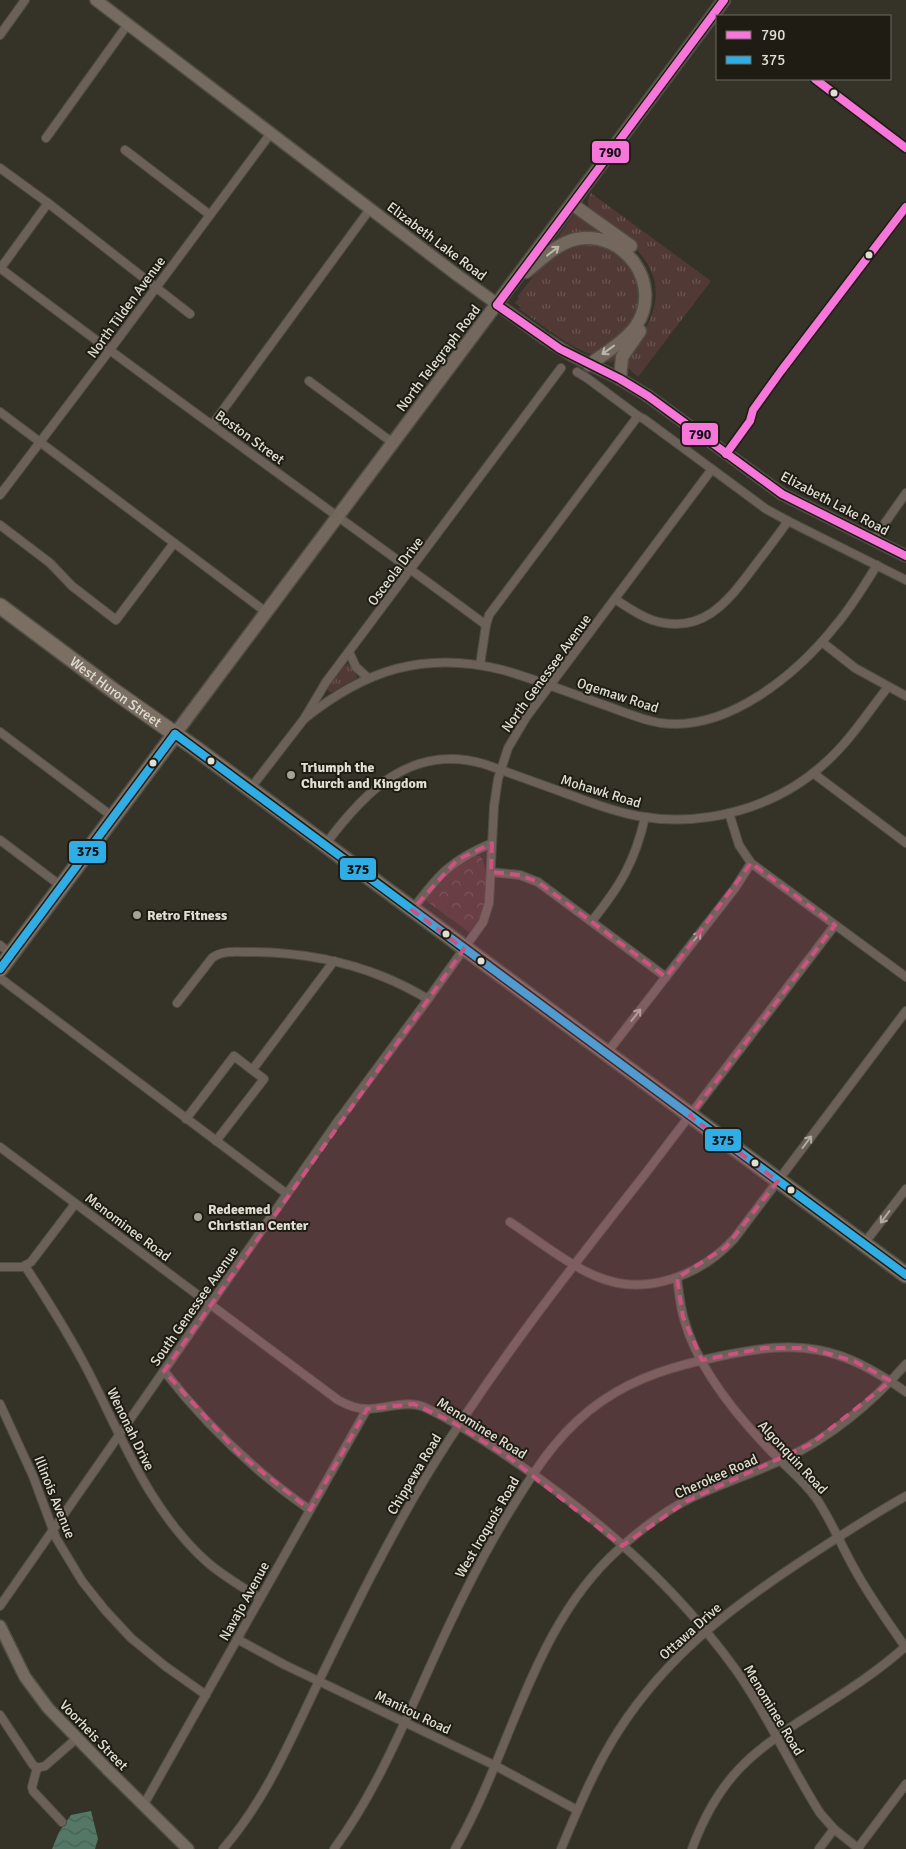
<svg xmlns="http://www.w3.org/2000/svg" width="906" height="1849" font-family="Signika,sans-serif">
  <defs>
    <pattern id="grass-tufts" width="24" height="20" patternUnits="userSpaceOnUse" patternTransform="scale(1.25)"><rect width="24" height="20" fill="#513936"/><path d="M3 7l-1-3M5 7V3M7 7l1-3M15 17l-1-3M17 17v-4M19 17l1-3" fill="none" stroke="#6a5552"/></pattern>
    <pattern id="forest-crowns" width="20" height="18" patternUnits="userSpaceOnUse" patternTransform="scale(1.25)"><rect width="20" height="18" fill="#513936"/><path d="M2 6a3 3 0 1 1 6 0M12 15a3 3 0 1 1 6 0" fill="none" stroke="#6a5552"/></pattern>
    <pattern id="water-waves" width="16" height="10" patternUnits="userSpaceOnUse" patternTransform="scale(1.25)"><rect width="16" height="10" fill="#537865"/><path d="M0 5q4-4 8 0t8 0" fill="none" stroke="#4c6054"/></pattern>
  </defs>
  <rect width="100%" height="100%" fill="#353228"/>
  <g fill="url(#grass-tufts)">
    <path d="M 591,193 L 711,281 L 638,377 L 628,368 L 626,358 C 634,346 645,333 650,319 C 672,266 626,239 591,212 C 587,206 587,199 591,193 Z"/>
    <path d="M 575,212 L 578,212 C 614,238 670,266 643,320 C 636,336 622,350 611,363 L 602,358 C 614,349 628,341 637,329 C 674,272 611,210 552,246 Z"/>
    <path d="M 569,244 L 607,244 L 637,272 L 641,300 L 630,328 L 595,355 C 575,352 537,321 519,309 L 521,307 L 515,303 L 519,298 L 517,297 L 548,258 Z"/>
    <path d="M 347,663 L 356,673 L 357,678 L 332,692 L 329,692 L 327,689 L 328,686 Z"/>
  </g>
  <path fill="url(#forest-crowns)" d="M 474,856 L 480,856 C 489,864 486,901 482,912 C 479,919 475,926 469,932 L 425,900 L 450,872 Z"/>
  <path fill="url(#water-waves)" d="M 91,1811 L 98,1839 L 95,1849 L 52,1849 L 59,1832 L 71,1815 Z"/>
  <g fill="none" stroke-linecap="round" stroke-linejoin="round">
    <g stroke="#504d44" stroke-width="10">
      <g id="street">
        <path d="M 0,35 L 25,0"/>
        <path d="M 46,138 L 128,24"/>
        <path d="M 125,150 L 210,215"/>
        <path d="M 0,168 L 48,203 L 190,314"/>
        <path d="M 0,268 C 160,390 324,505 486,625"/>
        <path d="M 0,269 L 48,203"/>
        <path d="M 577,372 L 587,378 L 638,416 L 644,419 L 766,509 L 788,521 L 906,580"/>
        <path d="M 309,381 L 393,443"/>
        <path d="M 0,412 L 266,612"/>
        <path d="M 212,425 L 370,209"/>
        <path d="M 0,495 L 109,351 L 271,133"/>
        <path d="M 0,525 L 50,563 L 72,586 L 116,620 L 174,543"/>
        <path d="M 873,540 L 906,493"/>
        <path d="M 615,599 C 627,607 638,615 652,620 C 701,636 727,603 753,568 C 765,552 777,537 788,521"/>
        <path d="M 822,642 L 855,668 L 906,696"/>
        <path d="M 349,652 L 356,667 L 368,678"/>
        <path d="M 480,665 L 486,625 L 489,615 L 638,416"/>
        <path d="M 304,719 C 365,670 424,650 503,670 C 538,680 572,694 607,706 C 624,712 642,720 661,723 C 728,732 797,674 836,625 C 852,606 864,586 877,565"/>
        <path d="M 0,732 L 113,817"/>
        <path d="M 813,773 L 906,843"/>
        <path d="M 250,789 L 304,719 L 326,682 L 561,368"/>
        <path d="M 729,813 L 739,845 L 751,863 L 906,977"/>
        <path d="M 0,840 L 61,886"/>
        <path d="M 325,845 C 364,792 411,743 484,764 C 513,774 543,785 573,796 C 594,804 616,812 638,816 C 704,828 776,808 825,763 C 850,741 868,712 888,687"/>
        <path d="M 491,872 L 520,875 L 538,882 L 666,977"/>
        <path d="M 412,910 C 438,875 451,860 492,843"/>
        <path d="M 592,921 C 620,886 635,862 645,817"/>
        <path d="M 0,945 L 11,954"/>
        <path d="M 0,978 L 287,1194"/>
        <path d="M 177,1003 L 212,958 C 222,950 237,952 249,952 C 294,952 342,960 384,977 C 399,983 414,991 428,999"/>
        <path d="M 606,1054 L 735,888 L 751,863"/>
        <path d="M 256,1065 L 334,961"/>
        <path d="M 186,1119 L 234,1056 L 264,1079 L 216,1141"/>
        <path d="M 0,1147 L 338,1400 C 347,1405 356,1409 367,1409 C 386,1409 408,1399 426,1408 C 458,1423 488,1443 517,1463 C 599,1519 677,1588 736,1670 C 768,1715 790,1766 820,1813 L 834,1829 L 859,1849"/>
        <path d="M 510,1222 C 536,1239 570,1266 598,1277 C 646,1297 701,1275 734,1239 L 906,1011"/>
        <path d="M 863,1245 L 906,1189"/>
        <path d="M 25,1266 C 48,1301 70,1336 89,1373 C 123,1440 150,1511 207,1562 C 223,1576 242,1587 260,1598"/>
        <path d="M 0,1267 L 22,1267 L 31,1262 L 75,1204"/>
        <path d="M 677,1278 C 679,1292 680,1305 684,1319 C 697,1367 737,1416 771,1451 C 786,1467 803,1480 816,1498 C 831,1520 841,1545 854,1568 C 869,1596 888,1622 906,1648"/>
        <path d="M 164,1371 C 206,1425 254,1471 310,1510"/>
        <path d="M 0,1404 L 33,1476 L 56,1538 L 82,1581 L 105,1610 L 131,1638 L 165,1666 L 206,1695"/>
        <path d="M 0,1606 L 335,1125 L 423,1006 L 483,922 L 489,903 L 494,806 L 498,779 L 508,748 L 527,716 L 712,469"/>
        <path d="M 237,1639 L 285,1665 L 496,1766 L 577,1810"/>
        <path d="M 0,1715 L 33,1765 L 37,1768"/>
        <path d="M 37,1768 L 32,1787 L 33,1791 L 62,1822"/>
        <path d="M 37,1768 L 45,1766 L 76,1739"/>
        <path d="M 143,1806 L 367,1409"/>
        <path d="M 858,1848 L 906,1784"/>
        <path d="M 223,1849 C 265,1801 290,1741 317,1685 C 353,1611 389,1537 432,1467 C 495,1365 568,1272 642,1178 C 707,1094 770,1009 835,925"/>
        <path d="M 334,1849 C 370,1800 394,1746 419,1691 C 448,1626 478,1561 516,1501 C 540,1462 564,1427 602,1401 C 638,1376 678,1365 721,1356 C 800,1339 840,1345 906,1392"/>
        <path d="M 455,1849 C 512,1751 532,1626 619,1549 C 641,1529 666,1510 693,1497 C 723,1483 754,1473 784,1459 C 830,1438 873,1402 906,1364"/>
        <path d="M 561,1849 C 578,1809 595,1767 619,1730 C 666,1657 729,1609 800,1562 C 835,1539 870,1516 906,1496"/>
        <path d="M 692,1849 C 703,1819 718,1791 740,1768 C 757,1750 777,1737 797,1723 C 834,1699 873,1676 906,1646"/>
        <path d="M 819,1849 L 834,1829"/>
      </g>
    </g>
    <g stroke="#504d44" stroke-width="14">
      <g id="secondary">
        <path d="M 96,0 L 457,275 L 544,338 L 573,356 L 620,379 L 648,396 L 782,494 L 906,556"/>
        <path d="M 0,1626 L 25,1677 L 48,1708 L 107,1769 L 188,1849"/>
      </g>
    </g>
    <g stroke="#504d44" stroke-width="15">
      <g id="primary">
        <path d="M 572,204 L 631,246"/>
        <path d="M 526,272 C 541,260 557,243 577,239 C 624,230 664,284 636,326 C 624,342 605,353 589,365"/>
        <path d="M 620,379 L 622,357 L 640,331"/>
        <path d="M 175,734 L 724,0"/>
      </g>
    </g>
    <g stroke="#504d44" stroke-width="18">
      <g id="highway">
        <path id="s1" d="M 0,606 L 114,691 L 195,748 L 906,1275"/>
        <path d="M 0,969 L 175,734"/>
      </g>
    </g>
    <use href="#street" stroke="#6b6158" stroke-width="8"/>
    <use href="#secondary" stroke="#766b60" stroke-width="11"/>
    <use href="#primary" stroke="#74685e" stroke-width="12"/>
    <use href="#highway" stroke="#7b6e62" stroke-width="15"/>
    <g stroke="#1f1c14" stroke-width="11">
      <g id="bus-1">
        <path d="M 815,79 L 906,148"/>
        <path d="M 497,305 L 560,349 L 620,379 L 648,396 L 782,494 L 906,556"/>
        <path d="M 497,305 L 724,0"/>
        <path d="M 726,454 L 750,421 L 753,410 L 781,371 L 906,207"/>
      </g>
    </g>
    <g stroke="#1f1c14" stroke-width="11">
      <g id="bus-2">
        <path d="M 175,734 L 906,1275"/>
        <path d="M 0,969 L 175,734"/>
      </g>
    </g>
    <use href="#bus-1" stroke="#f676d9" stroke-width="8"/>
    <use href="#bus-2" stroke="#31ade5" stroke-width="8"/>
  </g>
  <defs><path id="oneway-shaft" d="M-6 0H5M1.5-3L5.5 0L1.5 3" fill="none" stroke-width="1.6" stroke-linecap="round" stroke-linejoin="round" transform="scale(1.25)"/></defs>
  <g stroke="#bbb5aa">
    <use href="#oneway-shaft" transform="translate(553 251) rotate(-38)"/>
    <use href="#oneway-shaft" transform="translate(608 350) rotate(144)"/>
  </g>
  <g stroke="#b2aca2">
    <use href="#oneway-shaft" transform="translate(696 938) rotate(-52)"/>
    <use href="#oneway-shaft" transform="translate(636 1015) rotate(-52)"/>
    <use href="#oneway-shaft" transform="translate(807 1142) rotate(-53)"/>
    <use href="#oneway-shaft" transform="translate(885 1217) rotate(127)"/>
  </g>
  <path fill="#cb537f" fill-opacity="0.2" stroke="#cb537f" stroke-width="4" stroke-dasharray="10 6" stroke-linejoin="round" d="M 492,843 L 491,872 L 520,875 L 538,882 L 666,977 L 751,863 L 835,925 L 690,1116 L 778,1181 L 726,1247 L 677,1278 L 683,1317 L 702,1360 L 764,1348 L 808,1348 L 854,1361 L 891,1381 L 811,1444 L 687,1501 L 622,1546 L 511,1459 L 452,1422 L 414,1404 L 367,1409 L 310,1510 L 238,1453 L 164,1371 L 464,949 L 412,910 L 457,860 Z"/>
  <g fill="#e1ded3" stroke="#1f1c14" stroke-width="2">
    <circle cx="834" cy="93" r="4.5"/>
    <circle cx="869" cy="255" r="4.5"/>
    <circle cx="211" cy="761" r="4.5"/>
    <circle cx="153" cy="763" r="4.5"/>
    <circle cx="446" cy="934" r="4.5"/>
    <circle cx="481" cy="961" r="4.5"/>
    <circle cx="755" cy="1163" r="4.5"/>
    <circle cx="791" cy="1190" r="4.5"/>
  </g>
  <g fill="#a5a297" stroke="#1f1c14" stroke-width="2">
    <circle cx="291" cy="775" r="5"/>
    <circle cx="137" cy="915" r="5"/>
    <circle cx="198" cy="1217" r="5"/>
  </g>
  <g text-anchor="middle" stroke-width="4" stroke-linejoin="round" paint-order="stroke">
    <g font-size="14" fill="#e1ded3" stroke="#1f1c14">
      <text transform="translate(437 241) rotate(37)" y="5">Elizabeth Lake Road</text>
      <text transform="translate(126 307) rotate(-54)" y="5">North Tilden Avenue</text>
      <text transform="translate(438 358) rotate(-53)" y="5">North Telegraph Road</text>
      <text transform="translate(250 437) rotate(36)" y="5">Boston Street</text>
      <text transform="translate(835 503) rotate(28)" y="5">Elizabeth Lake Road</text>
      <text transform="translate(395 571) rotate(-53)" y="5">Osceola Drive</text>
      <text transform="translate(546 673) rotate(-54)" y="5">North Genessee Avenue</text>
      <text dy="5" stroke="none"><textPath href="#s1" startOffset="144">West Huron Street</textPath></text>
      <text transform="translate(618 695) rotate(18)" y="5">Ogemaw Road</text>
      <text transform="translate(601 791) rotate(17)" y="5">Mohawk Road</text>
      <text transform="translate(128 1227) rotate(37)" y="5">Menominee Road</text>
      <text transform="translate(194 1306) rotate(-55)" y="5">South Genessee Avenue</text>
      <text transform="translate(482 1428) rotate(32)" y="5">Menominee Road</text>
      <text transform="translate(131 1429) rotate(64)" y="5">Wenonah Drive</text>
      <text transform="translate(793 1457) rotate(47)" y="5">Algonquin Road</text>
      <text transform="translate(414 1474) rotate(-59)" y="5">Chippewa Road</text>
      <text transform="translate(716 1476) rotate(-24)" y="5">Cherokee Road</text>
      <text transform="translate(55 1497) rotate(68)" y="5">Illinois Avenue</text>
      <text transform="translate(487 1527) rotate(-60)" y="5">West Iroquois Road</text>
      <text transform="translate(244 1601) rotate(-61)" y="5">Navajo Avenue</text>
      <text transform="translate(690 1631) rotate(-42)" y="5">Ottawa Drive</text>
      <text transform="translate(774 1710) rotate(59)" y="5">Menominee Road</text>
      <text transform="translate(413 1712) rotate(26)" y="5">Manitou Road</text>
      <text transform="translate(94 1735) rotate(46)" y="5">Voorheis Street</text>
    </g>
    <g font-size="14" font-weight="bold" fill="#e1ded3" stroke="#1f1c14" text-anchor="start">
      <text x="301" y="772">Triumph the<tspan x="301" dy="16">Church and Kingdom</tspan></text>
      <text x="147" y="920">Retro Fitness</text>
      <text x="208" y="1214">Redeemed<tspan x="208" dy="16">Christian Center</tspan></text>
    </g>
  </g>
  <g stroke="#1f1c14" stroke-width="2">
    <rect x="591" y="140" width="39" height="24" rx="5" fill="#f676d9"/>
    <rect x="681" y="422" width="38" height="24" rx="5" fill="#f676d9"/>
    <rect x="68" y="840" width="39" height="24" rx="5" fill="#31ade5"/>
    <rect x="339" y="857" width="38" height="24" rx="5" fill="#31ade5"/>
    <rect x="704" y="1128" width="38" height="24" rx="5" fill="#31ade5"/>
  </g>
  <g font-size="14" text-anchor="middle" font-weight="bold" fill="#111">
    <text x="610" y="157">790</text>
    <text x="700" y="439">790</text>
    <text x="88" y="856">375</text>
    <text x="358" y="874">375</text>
    <text x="723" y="1145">375</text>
  </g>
  <rect x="716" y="15" width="175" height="65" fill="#1f1c14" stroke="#6d6a60"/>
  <rect x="726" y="31" width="25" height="8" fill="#f676d9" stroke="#6d6a60"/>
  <text x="761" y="40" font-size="15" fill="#e1ded3">790</text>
  <rect x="726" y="56" width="25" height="8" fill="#31ade5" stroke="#6d6a60"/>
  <text x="761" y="65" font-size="15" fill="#e1ded3">375</text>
</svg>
